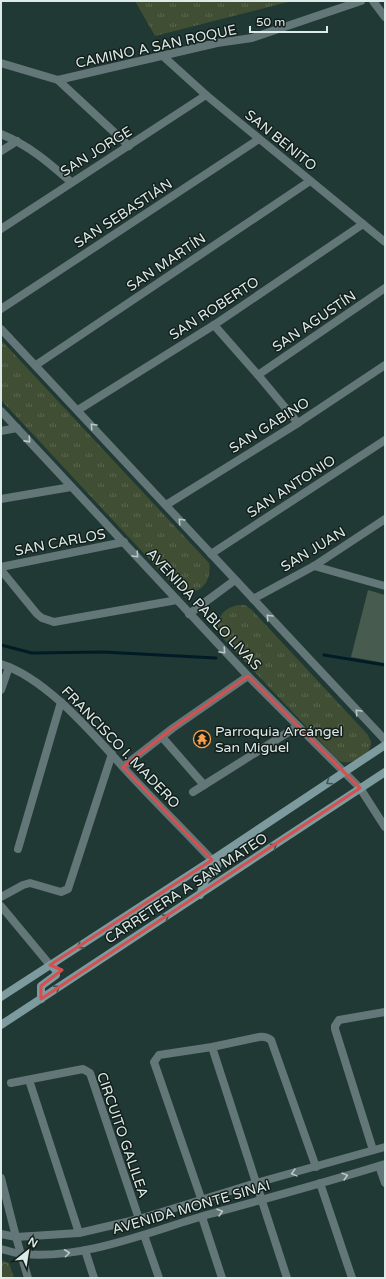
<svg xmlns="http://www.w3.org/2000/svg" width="386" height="1279" font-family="'Varela Round',sans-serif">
  <defs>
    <pattern id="grass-tufts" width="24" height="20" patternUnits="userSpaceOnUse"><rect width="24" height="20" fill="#404f34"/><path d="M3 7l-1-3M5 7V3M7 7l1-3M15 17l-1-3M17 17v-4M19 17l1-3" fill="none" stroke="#5b6851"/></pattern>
    <pattern id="forest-crowns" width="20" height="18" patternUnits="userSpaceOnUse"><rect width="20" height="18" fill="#404f34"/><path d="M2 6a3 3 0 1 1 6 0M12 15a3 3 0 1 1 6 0" fill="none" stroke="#5b6851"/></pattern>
  </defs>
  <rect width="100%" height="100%" fill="#203934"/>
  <g fill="url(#grass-tufts)">
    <path d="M 135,1 L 292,1 L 155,36 Z"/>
    <path d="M 1,340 L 209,563 C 213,584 196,599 177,589 L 1,400 Z"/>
    <path d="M 238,605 L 245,605 L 252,610 L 368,735 C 368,736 370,740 371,741 C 373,754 353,765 342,762 C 339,761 336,758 334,756 L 219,634 C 215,619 223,608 238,605 Z"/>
  </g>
  <path fill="url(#forest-crowns)" d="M 1,1260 L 9,1263 L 14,1278 L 1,1278 Z"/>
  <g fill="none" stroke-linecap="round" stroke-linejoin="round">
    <g stroke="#011c26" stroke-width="3">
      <path d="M 1,645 L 32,653 L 103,652 L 216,658"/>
      <path d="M 324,655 L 385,665"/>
    </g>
  </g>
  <path fill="#475b4e" d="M 368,590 L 385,595 L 385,663 L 351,657 Z"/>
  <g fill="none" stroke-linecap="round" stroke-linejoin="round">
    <g stroke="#637678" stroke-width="8">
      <path d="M 373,1 L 385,17"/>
      <path d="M 164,57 L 206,95 L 385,242"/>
      <path d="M 1,63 L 58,80 L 217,43 L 252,38 L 361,1"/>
      <path d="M 58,80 L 129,146"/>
      <path d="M 1,134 C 30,146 48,162 71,182"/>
      <path d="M 1,151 L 17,141"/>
      <path d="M 1,229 C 69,184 138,140 206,95"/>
      <path d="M 1,309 L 259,139"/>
      <path d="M 214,325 L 258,375 L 298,423"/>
      <path d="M 36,365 L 310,181"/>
      <path d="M 258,375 L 385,288"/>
      <path d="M 78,410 L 214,325 L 363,224"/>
      <path d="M 1,431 L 17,428"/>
      <path d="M 1,499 L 71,487"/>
      <path d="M 166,505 L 298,423 L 385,365"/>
      <path d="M 211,554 L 385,440"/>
      <path d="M 314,566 L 385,586"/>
      <path d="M 1,567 L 124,542"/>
      <path d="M 1,570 L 37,614 L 42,618 L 54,622 L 177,600"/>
      <path d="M 253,599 L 314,566 L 385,519"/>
      <path d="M 1,664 C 46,678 92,733 123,767 C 152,799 183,829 212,860"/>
      <path d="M 1,690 L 9,667"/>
      <path d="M 162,737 L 204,785"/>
      <path d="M 123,767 L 173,728 L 248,676"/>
      <path d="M 360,788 L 385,827"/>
      <path d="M 193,792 L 298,726"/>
      <path d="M 18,849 L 61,702"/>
      <path d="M 1,897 L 23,885 L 30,883 L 61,892 L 68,889 L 112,754"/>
      <path d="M 1,906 L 50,965"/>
      <path d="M 212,1047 L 287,1278"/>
      <path d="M 29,1080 L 79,1233"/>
      <path d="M 11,1083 L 83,1069 L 90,1073 L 139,1219"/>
      <path d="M 373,1150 L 335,1029 L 335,1026 L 339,1020 L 385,1012"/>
      <path d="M 379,1166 L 385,1183"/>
      <path d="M 1,1178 L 16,1237 L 28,1278"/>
      <path d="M 320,1183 L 352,1278"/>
      <path d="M 202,1201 L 154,1062 L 159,1055 L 212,1047 L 259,1037 C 264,1036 267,1037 271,1040 L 316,1167"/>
      <path d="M 202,1217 L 222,1278"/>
      <path d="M 1,1234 L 16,1237 L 79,1233 L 139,1219 L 256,1183 L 385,1147"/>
      <path d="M 144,1235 L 159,1278"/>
      <path d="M 1,1249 C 8,1251 15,1253 22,1254 C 85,1260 150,1231 210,1214 C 268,1198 327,1182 385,1164"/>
      <path d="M 85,1250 L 94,1278"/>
    </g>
    <g stroke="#637678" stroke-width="8">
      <path d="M 1,329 L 385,740"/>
      <path d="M 1,411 L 248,676 L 360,788"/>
      <path d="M 189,614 L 235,580"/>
    </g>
    <g stroke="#7d9b9e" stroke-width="8">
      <path d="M 200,895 C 202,890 203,883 206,879 C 211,873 221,871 216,862 L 212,860"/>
      <path d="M 1,997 L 212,860 L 385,745"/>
      <path d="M 41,999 L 41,986 L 56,975 L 56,970 L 50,965"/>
      <path d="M 1,1025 L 385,772"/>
    </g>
  </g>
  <defs><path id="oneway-chevron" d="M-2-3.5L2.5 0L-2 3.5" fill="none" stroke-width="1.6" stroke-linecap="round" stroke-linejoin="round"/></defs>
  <g stroke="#b8c8c6">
    <use href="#oneway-chevron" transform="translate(93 426) rotate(-133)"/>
    <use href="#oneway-chevron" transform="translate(28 440) rotate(48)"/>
    <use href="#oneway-chevron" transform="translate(181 521) rotate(-133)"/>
    <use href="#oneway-chevron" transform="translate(136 555) rotate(47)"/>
    <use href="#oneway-chevron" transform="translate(269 617) rotate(-133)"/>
    <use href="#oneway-chevron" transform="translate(223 651) rotate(47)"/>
    <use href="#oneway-chevron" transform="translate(358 712) rotate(-133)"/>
    <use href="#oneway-chevron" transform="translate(294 1173) rotate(165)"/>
    <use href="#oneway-chevron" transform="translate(345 1176) rotate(-16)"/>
    <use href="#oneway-chevron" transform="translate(220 1212) rotate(-16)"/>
    <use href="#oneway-chevron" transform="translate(67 1253) rotate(-7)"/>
  </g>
  <g stroke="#435656">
    <use href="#oneway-chevron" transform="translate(329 782) rotate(146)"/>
    <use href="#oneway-chevron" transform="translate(274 846) rotate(-34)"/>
    <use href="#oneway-chevron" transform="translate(166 917) rotate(-33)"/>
    <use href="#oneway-chevron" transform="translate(80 946) rotate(147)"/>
    <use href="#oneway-chevron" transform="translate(57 988) rotate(-33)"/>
  </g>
  <path fill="none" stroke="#d74f4e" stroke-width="3" stroke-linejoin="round" d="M 248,676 L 360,788 L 41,999 L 41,986 L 62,970 L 50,965 L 212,860 L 123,767 L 173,728 Z"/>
  <defs>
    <g id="temple-ring" transform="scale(0.9)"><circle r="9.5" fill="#131e1b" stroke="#f8a04b" stroke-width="1.5"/><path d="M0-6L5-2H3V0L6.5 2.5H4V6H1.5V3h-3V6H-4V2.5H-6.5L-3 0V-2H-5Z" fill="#f8a04b"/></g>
  </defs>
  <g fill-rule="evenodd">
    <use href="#temple-ring" x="202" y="739"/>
  </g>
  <g text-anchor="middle" stroke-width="3" stroke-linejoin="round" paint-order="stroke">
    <g font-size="14" fill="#dcebe7" stroke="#131e1b">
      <text transform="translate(156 46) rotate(-12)" y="5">CAMINO A SAN ROQUE</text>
      <text transform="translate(281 140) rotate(39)" y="5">SAN BENITO</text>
      <text transform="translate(96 151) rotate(-32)" y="5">SAN JORGE</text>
      <text transform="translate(123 213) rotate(-33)" y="5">SAN SEBASTIÁN</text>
      <text transform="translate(166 262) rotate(-34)" y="5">SAN MARTÍN</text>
      <text transform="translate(214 308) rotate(-33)" y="5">SAN ROBERTO</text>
      <text transform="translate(314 321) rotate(-34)" y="5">SAN AGUSTÍN</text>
      <text transform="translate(269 425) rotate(-32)" y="5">SAN GABINO</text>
      <text transform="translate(291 486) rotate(-33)" y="5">SAN ANTONIO</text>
      <text transform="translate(60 542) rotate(-11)" y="5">SAN CARLOS</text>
      <text transform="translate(313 549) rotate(-31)" y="5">SAN JUAN</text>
      <text transform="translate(204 609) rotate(47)" y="5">AVENIDA PABLO LIVAS</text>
      <text transform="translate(121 747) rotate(46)" y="5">FRANCISCO I. MADERO</text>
      <text transform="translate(186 888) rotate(-33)" y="5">CARRETERA A SAN MATEO</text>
      <text transform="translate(123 1135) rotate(71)" y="5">CIRCUITO GALILEA</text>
      <text transform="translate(191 1207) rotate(-16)" y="5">AVENIDA MONTE SINAI</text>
    </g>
    <g font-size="14" fill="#dcebe7" stroke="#131e1b" text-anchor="start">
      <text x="215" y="736">Parroquia Arcángel<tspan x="215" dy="16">San Miguel</tspan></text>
    </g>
  </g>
  <rect width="386" height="1279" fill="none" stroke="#dcebe7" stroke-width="4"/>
  <g transform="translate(28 1251) rotate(30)" stroke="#131e1b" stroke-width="3" paint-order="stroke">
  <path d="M0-3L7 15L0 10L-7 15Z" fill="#dcebe7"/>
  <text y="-6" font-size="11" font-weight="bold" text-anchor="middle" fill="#dcebe7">N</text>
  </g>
  <path d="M250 26v6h77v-6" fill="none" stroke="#dcebe7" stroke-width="2"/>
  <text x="256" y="26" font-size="12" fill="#dcebe7" stroke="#131e1b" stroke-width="3" paint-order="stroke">50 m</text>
</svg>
